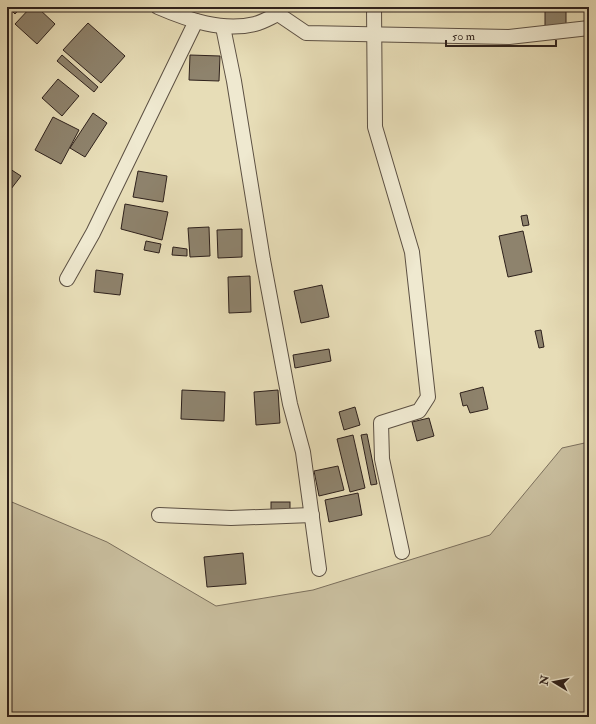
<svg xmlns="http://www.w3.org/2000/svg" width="596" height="724" font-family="'IM FELL Double Pica',serif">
  <rect width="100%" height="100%" fill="#e7ddb7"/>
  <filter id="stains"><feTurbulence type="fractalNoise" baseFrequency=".005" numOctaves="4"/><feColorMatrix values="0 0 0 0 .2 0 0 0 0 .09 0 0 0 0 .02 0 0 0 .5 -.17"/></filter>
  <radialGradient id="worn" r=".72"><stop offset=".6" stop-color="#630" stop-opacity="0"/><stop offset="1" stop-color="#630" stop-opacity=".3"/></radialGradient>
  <path fill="#c8bd9d" stroke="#7b6f5c" d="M 589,442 L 589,717 L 7,717 L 7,500 L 107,542 L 216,606 L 313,590 L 490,535 L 562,448 Z"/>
  <g fill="#8e836d" stroke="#2e211c">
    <path d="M 8,7 L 21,7 L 15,14 Z"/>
    <path d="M 31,7 L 37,7 L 55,24 L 37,44 L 15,24 Z"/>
    <path d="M 545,7 L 566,7 L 566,27 L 545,28 Z"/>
    <path d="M 88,23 L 125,56 L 101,83 L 63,50 Z"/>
    <path d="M 62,55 L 98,87 L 94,92 L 57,61 Z"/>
    <path d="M 190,55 L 220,56 L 219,81 L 189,80 Z"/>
    <path d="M 58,79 L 79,96 L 62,116 L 42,98 Z"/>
    <path d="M 93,113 L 107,123 L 85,157 L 70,148 Z"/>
    <path d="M 53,117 L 79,130 L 61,164 L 35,150 Z"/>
    <path d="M 7,167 L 21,176 L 11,189 L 7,186 Z"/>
    <path d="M 138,171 L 167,176 L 163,202 L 133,197 Z"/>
    <path d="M 125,204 L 168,212 L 162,240 L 121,229 Z"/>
    <path d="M 527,215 L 529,225 L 523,226 L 521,216 Z"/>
    <path d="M 209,227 L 210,256 L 190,257 L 188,228 Z"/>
    <path d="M 242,229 L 242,257 L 218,258 L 217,230 Z"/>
    <path d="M 523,231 L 532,272 L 508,277 L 499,236 Z"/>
    <path d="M 146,241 L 161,244 L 159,253 L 144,250 Z"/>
    <path d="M 173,247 L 187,249 L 187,256 L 172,255 Z"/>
    <path d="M 96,270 L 123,274 L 120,295 L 94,292 Z"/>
    <path d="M 250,276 L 251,312 L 229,313 L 228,277 Z"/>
    <path d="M 322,285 L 329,317 L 301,323 L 294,291 Z"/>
    <path d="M 541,330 L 544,347 L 539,348 L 535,331 Z"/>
    <path d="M 329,349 L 331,361 L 295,368 L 293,355 Z"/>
    <path d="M 483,387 L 488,409 L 470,413 L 467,405 L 463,406 L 460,393 Z"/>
    <path d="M 182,390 L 225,392 L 224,421 L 181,419 Z"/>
    <path d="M 278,390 L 280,423 L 256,425 L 254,392 Z"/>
    <path d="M 355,407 L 360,425 L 344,430 L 339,412 Z"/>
    <path d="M 429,418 L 434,436 L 417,441 L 412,422 Z"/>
    <path d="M 367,434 L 377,484 L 371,485 L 361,435 Z"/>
    <path d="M 353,435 L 365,488 L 350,492 L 337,439 Z"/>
    <path d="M 338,466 L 344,490 L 319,496 L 314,471 Z"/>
    <path d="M 358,493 L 362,515 L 329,522 L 325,500 Z"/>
    <rect x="271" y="502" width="19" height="10"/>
    <path d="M 243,553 L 246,584 L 207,587 L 204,557 Z"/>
  </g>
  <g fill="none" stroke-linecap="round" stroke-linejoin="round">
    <g stroke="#5c5043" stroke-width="16">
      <g id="minor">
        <path d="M 158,7 C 188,20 223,32 255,24 C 263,22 271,17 278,14 L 281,7"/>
        <path d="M 374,7 L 375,127 L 412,252 L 428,397 L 419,411 L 381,423 L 382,459 L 402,552"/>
        <path d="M 278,14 L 306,33 L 509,37 L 589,28"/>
        <path d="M 223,27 L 234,81 L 263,260 L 290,404 L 303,452 L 319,569"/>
        <path d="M 67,279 L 93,233 L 196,21"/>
        <path d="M 159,515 L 231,518 L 312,515"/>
      </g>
    </g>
    <use href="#minor" stroke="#efe9d0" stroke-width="14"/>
  </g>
  <rect width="596" height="724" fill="none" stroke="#e7ddb7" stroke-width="24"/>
  <rect x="8" y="8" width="580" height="708" fill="none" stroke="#2e211c" stroke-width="2"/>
  <rect x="12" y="12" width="572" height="700" fill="none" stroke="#2e211c"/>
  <g transform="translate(554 682) rotate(280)" stroke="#efe9d0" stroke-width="3" paint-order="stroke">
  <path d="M0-3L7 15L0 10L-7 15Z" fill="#2e211c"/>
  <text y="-6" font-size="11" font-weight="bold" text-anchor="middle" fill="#2e211c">N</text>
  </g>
  <path d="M446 40v6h110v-6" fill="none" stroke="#2e211c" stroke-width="2"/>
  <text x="452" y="40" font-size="12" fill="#2e211c" stroke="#efe9d0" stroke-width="3" paint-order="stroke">50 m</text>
  <rect width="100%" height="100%" filter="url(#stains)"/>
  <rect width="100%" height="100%" fill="url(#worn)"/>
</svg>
